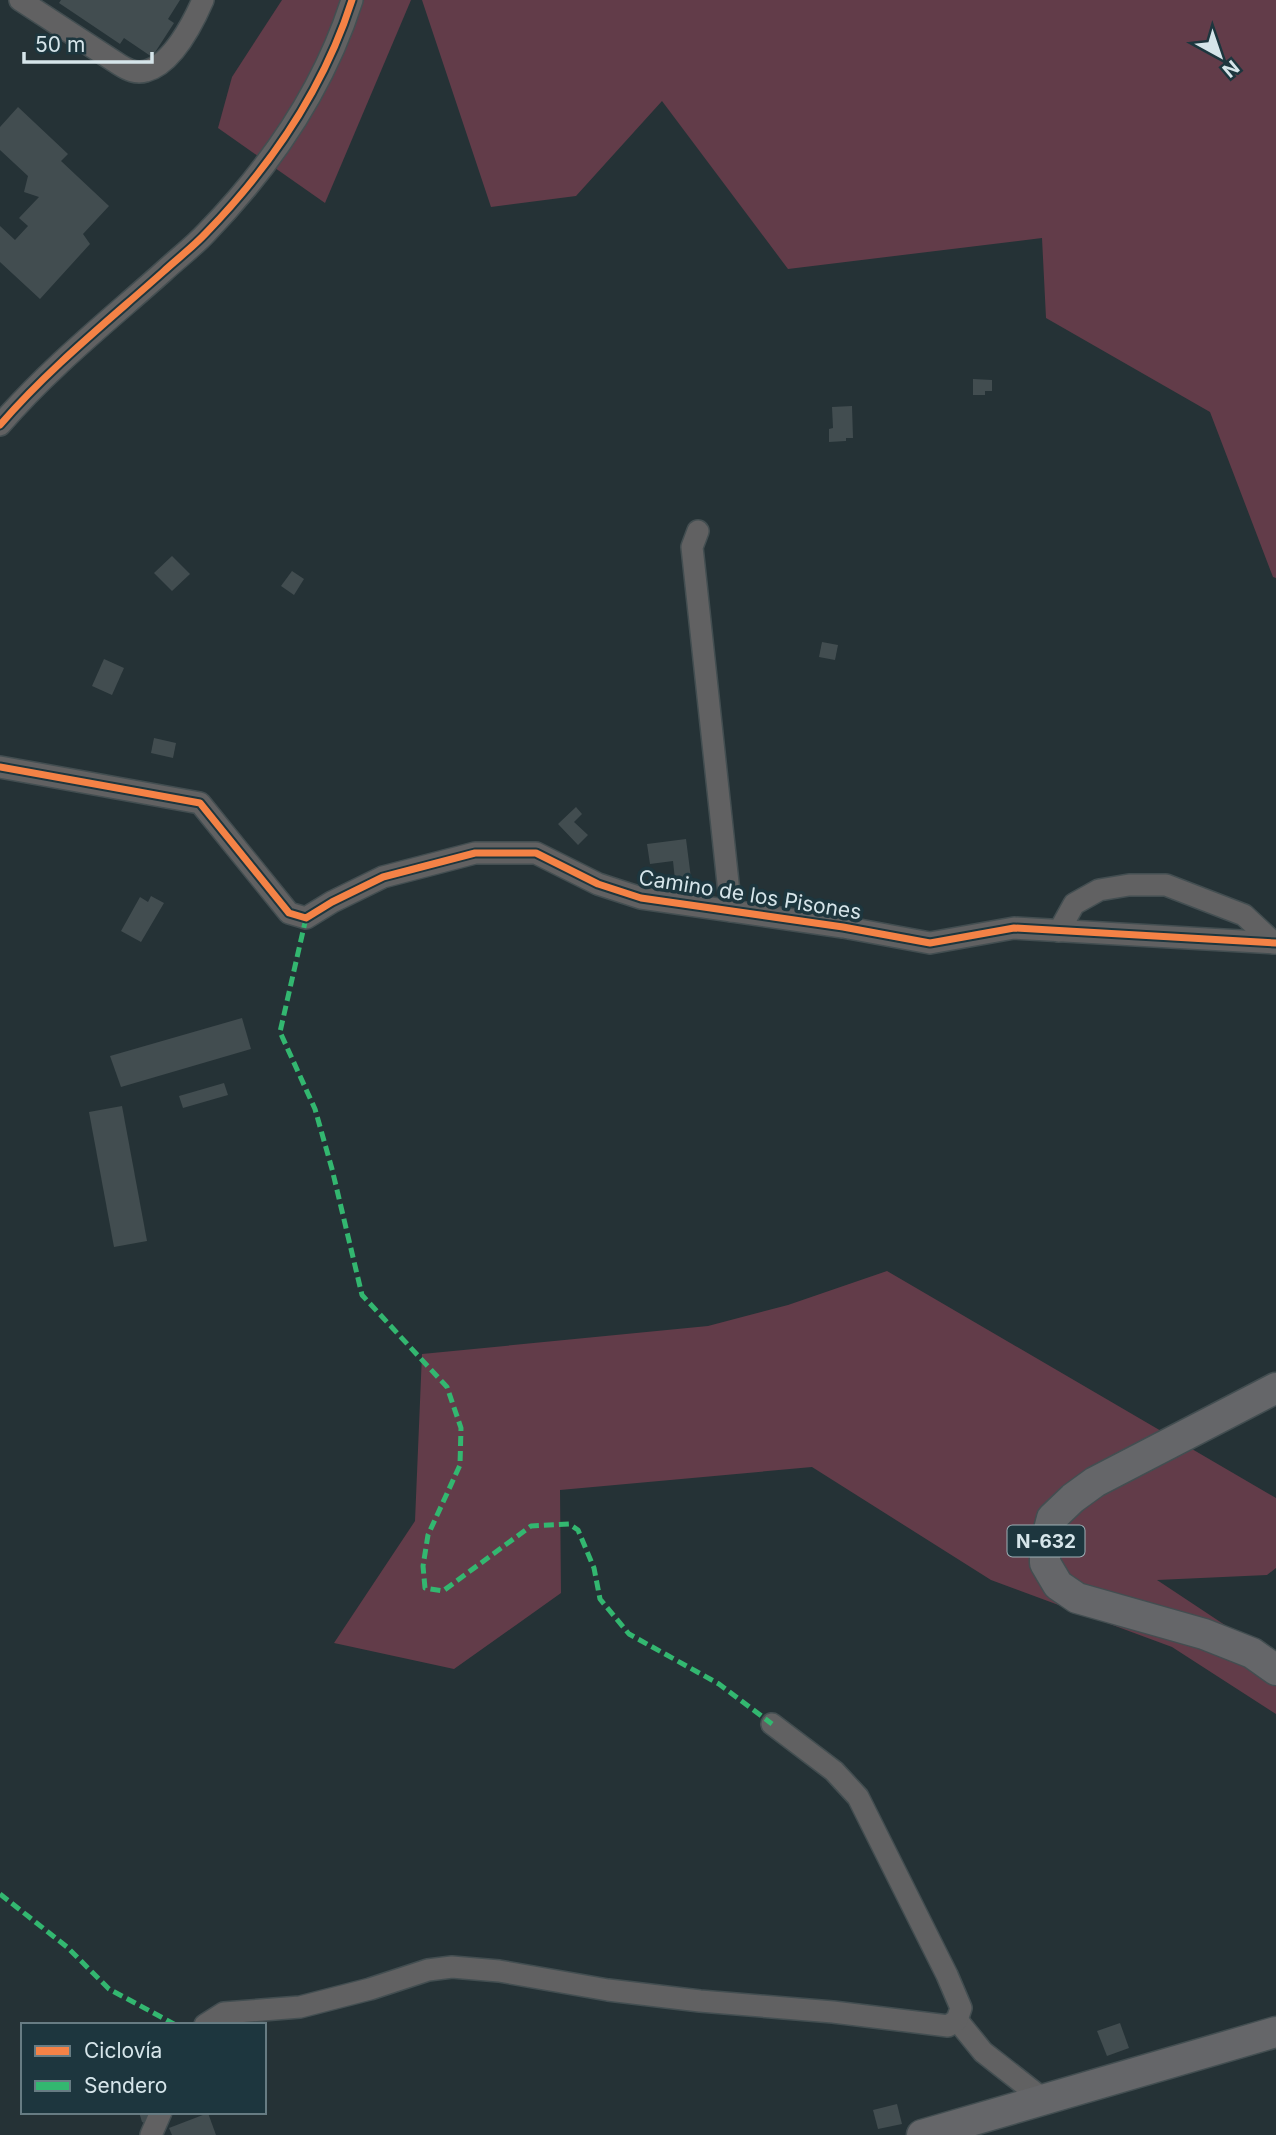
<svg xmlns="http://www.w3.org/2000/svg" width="1276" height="2135" font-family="Inter,sans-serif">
  <rect width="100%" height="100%" fill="#253236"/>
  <g fill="#623c49">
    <path d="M 282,0 L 411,0 L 325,203 L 218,128 L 232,77 Z"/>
    <path d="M 422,0 L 1276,0 L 1276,578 L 1273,577 L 1210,412 L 1046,318 L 1042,238 L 788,269 L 662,101 L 576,196 L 491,207 Z"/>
    <path d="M 887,1271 L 1276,1498 L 1276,1568 L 1267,1575 L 1157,1580 L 1276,1659 L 1276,1714 L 1172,1647 L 991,1580 L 812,1467 L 560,1490 L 561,1593 L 454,1669 L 334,1643 L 415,1521 L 422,1354 L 708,1326 L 788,1305 Z"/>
  </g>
  <g fill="#424d50">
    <path d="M 61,0 L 180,0 L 168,19 L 174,23 L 152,57 L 124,38 L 120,44 L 59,3 Z"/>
    <path d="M 18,107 L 68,154 L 61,161 L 109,206 L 83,234 L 90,244 L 40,299 L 0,262 L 0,226 L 15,240 L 28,226 L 19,218 L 39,197 L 24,192 L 28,176 L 0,150 L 0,127 Z"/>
    <path d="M 973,379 L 992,380 L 992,391 L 985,391 L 985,395 L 973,395 Z"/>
    <path d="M 852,406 L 853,438 L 846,438 L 846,441 L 829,442 L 829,429 L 833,428 L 832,407 Z"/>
    <path d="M 172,556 L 190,574 L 172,591 L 154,573 Z"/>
    <path d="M 292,571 L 304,579 L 294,595 L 281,586 Z"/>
    <path d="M 822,642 L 838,645 L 835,660 L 819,657 Z"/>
    <path d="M 104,659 L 124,668 L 112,695 L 92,686 Z"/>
    <path d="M 154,738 L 176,743 L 173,758 L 151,753 Z"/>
    <path d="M 576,807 L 582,814 L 574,822 L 588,835 L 578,845 L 558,824 Z"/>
    <path d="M 686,839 L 691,878 L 675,880 L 673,861 L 650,864 L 647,844 Z"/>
    <path d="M 151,896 L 164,903 L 141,942 L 121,931 L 140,897 L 148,902 Z"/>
    <path d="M 242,1018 L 251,1049 L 121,1087 L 110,1056 Z"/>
    <path d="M 224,1083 L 228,1095 L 183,1108 L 179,1096 Z"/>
    <path d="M 122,1106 L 147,1241 L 114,1247 L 89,1112 Z"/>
    <path d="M 1120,2023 L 1129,2048 L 1107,2056 L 1097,2031 Z"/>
    <path d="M 897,2104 L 902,2124 L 878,2129 L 873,2110 Z"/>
    <path d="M 139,2112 L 155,2112 L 150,2125 L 142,2122 Z"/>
    <path d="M 208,2113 L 216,2135 L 172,2135 L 169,2128 Z"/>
  </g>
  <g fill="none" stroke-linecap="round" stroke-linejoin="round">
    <g stroke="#434e51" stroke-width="24">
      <g id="minor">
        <path d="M 20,0 L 120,65 C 128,70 136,74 146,71 C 172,64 193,23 203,0"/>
        <path d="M 0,425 C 48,369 108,321 163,272 C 177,259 193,247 206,233 C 270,167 324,88 352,0"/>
        <path d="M 698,531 L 692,547 L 731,911"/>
        <path d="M 0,767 L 200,803 L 289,913 L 306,918 L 332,902 L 383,877 L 475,853 L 536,853 L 598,884 L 641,898 L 843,927 L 930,943 L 1014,928 L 1276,943"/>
        <path d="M 1059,931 L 1074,904 L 1099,890 L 1129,885 L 1166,885 L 1244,915 L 1274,943"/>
        <path d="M 957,2020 L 983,2052 L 1043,2099"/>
        <path d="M 205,2025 L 224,2013 L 300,2007 L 370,1989 L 428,1970 L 452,1967 L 499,1971 L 608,1990 L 700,2001 L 833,2012 L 948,2026 L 957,2020 L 961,2008 L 947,1975 L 858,1797 L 834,1771 L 772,1724"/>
        <path d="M 151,2135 L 161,2112"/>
      </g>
    </g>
    <g stroke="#434e51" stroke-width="33">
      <g id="highway">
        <path d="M 1276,1388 L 1095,1482 L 1073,1498 L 1052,1518 L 1045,1545 L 1045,1563 L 1058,1585 L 1077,1598 L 1204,1634 L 1252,1653 L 1276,1670"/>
        <path d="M 922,2135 L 1276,2032"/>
      </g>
    </g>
    <use href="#minor" stroke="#616162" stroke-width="21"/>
    <use href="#highway" stroke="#656669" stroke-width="30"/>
    <g stroke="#33b770" stroke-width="5" stroke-dasharray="10 5" stroke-linecap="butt">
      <path d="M 306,918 L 280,1032 L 315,1109 L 332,1169 L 362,1295 L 447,1387 L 461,1428 L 460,1465 L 428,1535 L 423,1566 L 425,1588 L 443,1591 L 531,1526 L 569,1524 L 578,1530 L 594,1568 L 600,1599 L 629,1634 L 719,1684 L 772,1724"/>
      <path d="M 0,1894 L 67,1947 L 109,1989 L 176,2025"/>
    </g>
    <g stroke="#1d363e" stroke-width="11">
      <g id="cycleway">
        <path d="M 0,425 C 48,369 108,321 163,272 C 177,259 193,247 206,233 C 270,167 324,88 352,0"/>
        <path d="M 0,767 L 200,803 L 289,913 L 306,918 L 332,902 L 383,877 L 475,853 L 536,853 L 598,884 L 641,898 L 843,927 L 930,943 L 1014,928 L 1276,943"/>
      </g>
    </g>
    <use href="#cycleway" stroke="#f48246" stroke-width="7"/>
  </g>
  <g text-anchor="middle" stroke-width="7" stroke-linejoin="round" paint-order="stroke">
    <rect fill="#1d363e" stroke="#9eb0b6" stroke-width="2" x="1007.5" y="1525.5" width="77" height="31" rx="5"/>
    <g font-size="19" font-weight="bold" fill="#d6e5ea">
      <text x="1046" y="1548">N-632</text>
    </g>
    <g font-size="21" fill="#d6e5ea" stroke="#1d363e">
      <text transform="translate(750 895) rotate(9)" y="7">Camino de los Pisones</text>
    </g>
  </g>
  <rect x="21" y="2023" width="245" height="91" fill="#1d363e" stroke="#677c83" stroke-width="2"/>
  <rect x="35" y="2046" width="35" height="10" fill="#f48246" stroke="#677c83" stroke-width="2"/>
  <text x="84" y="2058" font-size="21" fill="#d6e5ea">Ciclovía</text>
  <rect x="35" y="2081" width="35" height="10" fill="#33b770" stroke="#677c83" stroke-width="2"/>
  <text x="84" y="2093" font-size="21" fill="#d6e5ea">Sendero</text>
  <g transform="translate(1220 56) rotate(140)" stroke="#1d363e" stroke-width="5" paint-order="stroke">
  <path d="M0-5L12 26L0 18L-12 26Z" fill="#d6e5ea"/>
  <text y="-10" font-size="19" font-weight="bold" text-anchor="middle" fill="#d6e5ea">N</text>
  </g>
  <path d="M24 52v10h128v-10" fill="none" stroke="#d6e5ea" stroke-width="3.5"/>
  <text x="35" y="52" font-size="21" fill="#d6e5ea" stroke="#1d363e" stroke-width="5" paint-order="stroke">50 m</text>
</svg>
